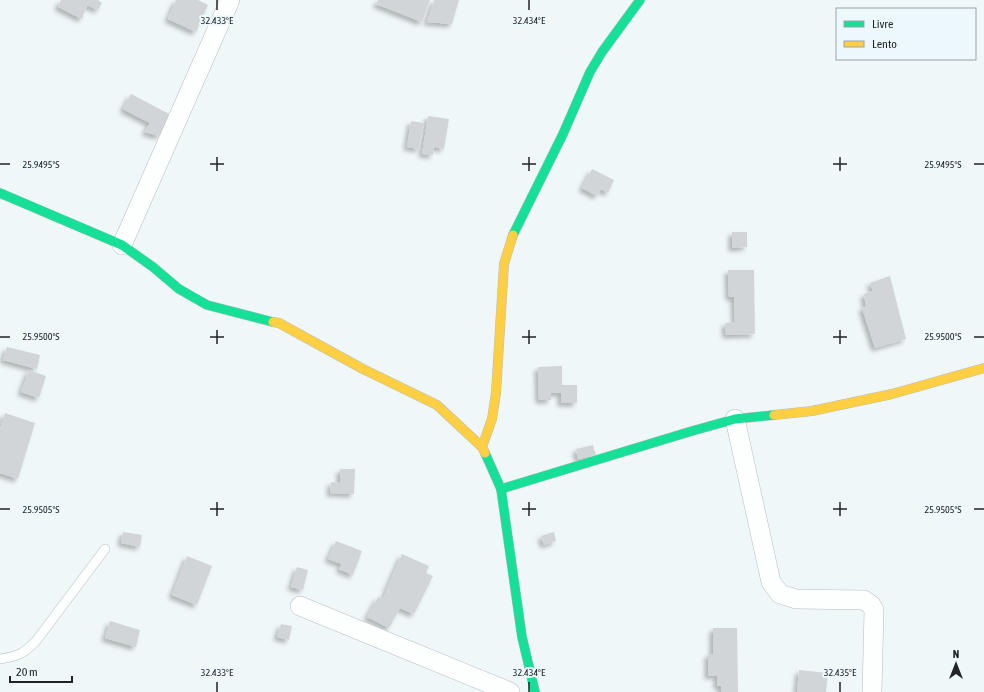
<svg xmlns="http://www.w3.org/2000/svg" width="984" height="692" font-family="'Asap Condensed',sans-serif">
  <defs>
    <filter id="shadow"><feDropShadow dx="-3.5" dy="3.5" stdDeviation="2" flood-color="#0004"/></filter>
  </defs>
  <rect width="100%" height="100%" fill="#f0f7f8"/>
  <g fill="#d1d5d7" filter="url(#shadow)">
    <path d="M 61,0 L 98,0 L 102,3 L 98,10 L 87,5 L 82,19 L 58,7 Z"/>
    <path d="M 176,0 L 198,0 L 208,5 L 196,32 L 168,19 Z"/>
    <path d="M 378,0 L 430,0 L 422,22 L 376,4 Z"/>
    <path d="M 434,0 L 459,0 L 452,24 L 427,22 Z"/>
    <path d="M 131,94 L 171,115 L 159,136 L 145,132 L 150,123 L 123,109 Z"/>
    <path d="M 428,116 L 449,119 L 444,149 L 434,147 L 433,155 L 422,154 Z"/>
    <path d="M 411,121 L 424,123 L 419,149 L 407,147 Z"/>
    <path d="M 592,169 L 614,180 L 608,193 L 601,189 L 597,196 L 582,188 Z"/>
    <path d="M 732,232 L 747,232 L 747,247 L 732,248 Z"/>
    <path d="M 728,270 L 754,270 L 755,334 L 726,335 L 725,323 L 735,322 L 734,297 L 729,297 Z"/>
    <path d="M 890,276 L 906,339 L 875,348 L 862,308 L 866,307 L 864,294 L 873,291 L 870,283 Z"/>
    <path d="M 7,347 L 40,355 L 37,369 L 3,360 Z"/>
    <path d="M 562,366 L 562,385 L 577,385 L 577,403 L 561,403 L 561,393 L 551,393 L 551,400 L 539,400 L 538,367 Z"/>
    <path d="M 29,370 L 46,376 L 39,398 L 21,392 Z"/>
    <path d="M 5,413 L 35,423 L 18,479 L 0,473 L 0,429 Z"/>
    <path d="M 593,445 L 596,455 L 578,459 L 576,449 Z"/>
    <path d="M 340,469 L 355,469 L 354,494 L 330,493 L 331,482 L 340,483 Z"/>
    <path d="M 123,532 L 142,535 L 140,547 L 121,543 Z"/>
    <path d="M 554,532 L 556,541 L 544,545 L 541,536 Z"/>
    <path d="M 336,541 L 362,551 L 353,575 L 339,569 L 342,564 L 328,559 Z"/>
    <path d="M 402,554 L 429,566 L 426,573 L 433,576 L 414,614 L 400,608 L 389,628 L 367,617 L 378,597 L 383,599 L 390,581 Z"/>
    <path d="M 187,556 L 212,566 L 197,605 L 172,595 Z"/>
    <path d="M 297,567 L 308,570 L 303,590 L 291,587 Z"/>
    <path d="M 110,621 L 140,630 L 136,647 L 105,638 Z"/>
    <path d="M 281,624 L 292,626 L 289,640 L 277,637 Z"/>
    <path d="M 713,628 L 737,628 L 738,692 L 721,692 L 721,686 L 717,686 L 717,675 L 708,676 L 708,654 L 713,654 Z"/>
    <path d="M 799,670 L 828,673 L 826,692 L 797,692 Z"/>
  </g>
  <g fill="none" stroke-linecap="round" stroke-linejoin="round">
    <g stroke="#b8bdbe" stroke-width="10">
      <path id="lane" d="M 0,659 C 19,656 23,654 36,641 L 105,549"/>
    </g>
    <g stroke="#b8bdbe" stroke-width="20">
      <g id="street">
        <path d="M 122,245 L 230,0"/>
        <path d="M 735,419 L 771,582 L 780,594 L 796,599 L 864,600 L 871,605 L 874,610 L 872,692"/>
        <path d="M 300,606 L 510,692"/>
      </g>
    </g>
    <g stroke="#b8bdbe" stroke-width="10">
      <g id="fast">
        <path d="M 0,193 L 122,245 L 153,267 L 179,289 L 207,305 L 273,322"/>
        <path d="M 513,235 L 563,134 L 590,72 L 602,52 L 640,0"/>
        <path d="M 485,453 L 501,489 L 522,637 L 535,692"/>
        <path d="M 501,489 L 692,431 L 735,419 L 774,415"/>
      </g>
    </g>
    <g stroke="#b8bdbe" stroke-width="10">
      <g id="slow">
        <path d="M 273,322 L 279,323 L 363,369 L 437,405 L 482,447 L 485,453"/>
        <path d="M 774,415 L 812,411 L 892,394 L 984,368"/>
        <path d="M 482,447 L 492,419 L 496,393 L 504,264 L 513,235"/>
      </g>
    </g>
    <use href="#lane" stroke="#fdfefe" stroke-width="9"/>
    <use href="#street" stroke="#fdfefe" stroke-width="19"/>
    <use href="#fast" stroke="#16e098" stroke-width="9"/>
    <use href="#slow" stroke="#ffcf43" stroke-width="9"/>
  </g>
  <path fill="none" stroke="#202426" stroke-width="1.5" d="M 217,0 L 217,10M 529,0 L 529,10M 217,157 L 217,171M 529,157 L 529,171M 840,157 L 840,171M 0,164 L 10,164M 210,164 L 224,164M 522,164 L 536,164M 833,164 L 847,164M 974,164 L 984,164M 217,330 L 217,344M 529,330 L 529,344M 840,330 L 840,344M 0,337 L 10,337M 210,337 L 224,337M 522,337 L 536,337M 833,337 L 847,337M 974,337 L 984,337M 217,502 L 217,516M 529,502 L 529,516M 840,502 L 840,516M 0,509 L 10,509M 210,509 L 224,509M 522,509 L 536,509M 833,509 L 847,509M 974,509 L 984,509M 217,682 L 217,692M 529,682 L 529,692M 840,682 L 840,692"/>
  <g font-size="10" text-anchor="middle" fill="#202426" stroke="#edf8fc" stroke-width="4" stroke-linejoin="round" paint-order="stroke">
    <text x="217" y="24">32.433°E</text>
    <text x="529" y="24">32.434°E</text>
    <text x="41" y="168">25.9495°S</text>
    <text x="943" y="168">25.9495°S</text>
    <text x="41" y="340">25.9500°S</text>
    <text x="943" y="340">25.9500°S</text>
    <text x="41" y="513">25.9505°S</text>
    <text x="943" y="513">25.9505°S</text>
    <text x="217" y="676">32.433°E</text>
    <text x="529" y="676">32.434°E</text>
    <text x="840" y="676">32.435°E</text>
  </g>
  <rect x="836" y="8" width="140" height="52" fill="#edf8fc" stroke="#9ba3a6"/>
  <rect x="844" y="21" width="20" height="6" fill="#16e098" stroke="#9ba3a6"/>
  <text x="872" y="28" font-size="12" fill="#202426">Livre</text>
  <rect x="844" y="41" width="20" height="6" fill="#ffcf43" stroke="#9ba3a6"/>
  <text x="872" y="48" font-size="12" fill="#202426">Lento</text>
  <g transform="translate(956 664)" stroke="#edf8fc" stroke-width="3" paint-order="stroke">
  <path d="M0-3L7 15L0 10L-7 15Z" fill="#202426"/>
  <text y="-6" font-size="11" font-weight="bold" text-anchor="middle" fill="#202426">N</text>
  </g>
  <path d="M10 676v6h62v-6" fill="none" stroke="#202426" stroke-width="2"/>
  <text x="16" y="676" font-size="12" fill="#202426" stroke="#edf8fc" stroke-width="3" paint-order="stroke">20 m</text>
</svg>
